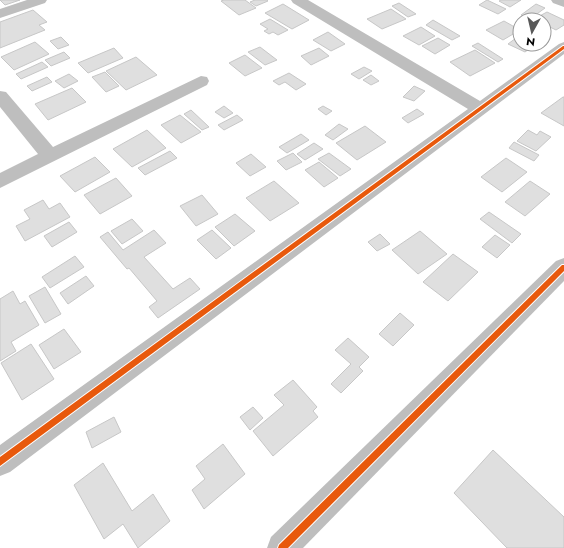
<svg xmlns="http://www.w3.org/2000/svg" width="564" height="548" font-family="Jost,sans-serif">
  <rect width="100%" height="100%" fill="#fff"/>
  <g fill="#dfdfdf" stroke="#c7c7c7">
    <path d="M 0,0 L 20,0 L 5,5 Z"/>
    <path d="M 224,0 L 245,0 L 256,8 L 239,15 L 221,1 Z"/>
    <path d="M 255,0 L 267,0 L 268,1 L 256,6 L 250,2 Z"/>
    <path d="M 487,0 L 506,9 L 498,14 L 479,5 Z"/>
    <path d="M 501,0 L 521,0 L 510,7 L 499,1 Z"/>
    <path d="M 399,3 L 416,14 L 408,17 L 392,6 Z"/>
    <path d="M 283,4 L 309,20 L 292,29 L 265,13 Z"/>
    <path d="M 536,4 L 545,8 L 530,19 L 521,15 Z"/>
    <path d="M 391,9 L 406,19 L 382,29 L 367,19 Z"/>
    <path d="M 33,10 L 47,22 L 39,25 L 45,30 L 0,48 L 0,22 Z"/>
    <path d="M 547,12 L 564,20 L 564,25 L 556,30 L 544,24 L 544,20 L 534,19 Z"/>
    <path d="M 270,19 L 288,30 L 278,35 L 273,32 L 269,34 L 264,31 L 268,29 L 260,24 Z"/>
    <path d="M 433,20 L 460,36 L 452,40 L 426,25 Z"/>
    <path d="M 504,21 L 520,30 L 503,40 L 486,30 Z"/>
    <path d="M 421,27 L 435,36 L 419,45 L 403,36 Z"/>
    <path d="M 328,32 L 345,44 L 331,51 L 313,40 Z"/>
    <path d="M 520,35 L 520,44 L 536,44 L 525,52 L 508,44 Z"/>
    <path d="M 61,37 L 69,45 L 58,49 L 50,41 Z"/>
    <path d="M 438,38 L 450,45 L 435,54 L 422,46 Z"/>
    <path d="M 35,42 L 49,54 L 14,70 L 1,57 Z"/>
    <path d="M 478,43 L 503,59 L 498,62 L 472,46 Z"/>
    <path d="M 260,47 L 277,60 L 265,65 L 248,52 Z"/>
    <path d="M 114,48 L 123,58 L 88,73 L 78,63 Z"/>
    <path d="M 319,48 L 329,56 L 311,65 L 301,56 Z"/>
    <path d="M 475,50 L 495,63 L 470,76 L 450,62 Z"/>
    <path d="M 64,52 L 70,58 L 51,66 L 45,60 Z"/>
    <path d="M 245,55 L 262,68 L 245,76 L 229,63 Z"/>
    <path d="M 136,57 L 157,75 L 126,90 L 106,71 Z"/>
    <path d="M 42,62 L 48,67 L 21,79 L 16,74 Z"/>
    <path d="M 364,67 L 372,71 L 359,79 L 351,74 Z"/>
    <path d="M 105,72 L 119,86 L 106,92 L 92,77 Z"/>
    <path d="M 289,73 L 306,84 L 296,90 L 285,82 L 279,85 L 273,81 Z"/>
    <path d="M 69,74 L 78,81 L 64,88 L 55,81 Z"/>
    <path d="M 371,75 L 379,81 L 371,85 L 363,80 Z"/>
    <path d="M 47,77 L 52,82 L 32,91 L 27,86 Z"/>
    <path d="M 414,86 L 425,91 L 414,101 L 403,97 Z"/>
    <path d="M 72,88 L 86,102 L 48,120 L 35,104 Z"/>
    <path d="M 563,97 L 564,97 L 564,126 L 541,113 Z"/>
    <path d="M 224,106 L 233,113 L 224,118 L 215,112 Z"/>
    <path d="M 323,106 L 332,111 L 326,115 L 318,109 Z"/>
    <path d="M 417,109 L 424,114 L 408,123 L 402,118 Z"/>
    <path d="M 191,110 L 209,127 L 202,130 L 184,114 Z"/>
    <path d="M 180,115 L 201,132 L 181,143 L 161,125 Z"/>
    <path d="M 237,115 L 243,120 L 224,130 L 218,125 Z"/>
    <path d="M 339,124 L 348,129 L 333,140 L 325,135 Z"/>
    <path d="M 365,126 L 386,142 L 357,160 L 336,143 Z"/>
    <path d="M 147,130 L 166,148 L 132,167 L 113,149 Z"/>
    <path d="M 528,130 L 537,135 L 540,131 L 551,137 L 536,151 L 517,141 Z"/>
    <path d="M 301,134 L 309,140 L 287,153 L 279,147 Z"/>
    <path d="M 514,142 L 539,155 L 534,161 L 509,148 Z"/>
    <path d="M 314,143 L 323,149 L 305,160 L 297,154 Z"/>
    <path d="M 170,151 L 177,158 L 145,175 L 138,168 Z"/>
    <path d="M 293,153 L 302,162 L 286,170 L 277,161 Z"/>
    <path d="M 329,153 L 351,169 L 340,176 L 318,159 Z"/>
    <path d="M 251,154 L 266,167 L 250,176 L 236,163 Z"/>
    <path d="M 95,157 L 110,172 L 75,192 L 60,176 Z"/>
    <path d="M 506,158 L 527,172 L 502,192 L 481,177 Z"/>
    <path d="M 319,162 L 338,178 L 324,187 L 305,170 Z"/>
    <path d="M 116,178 L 132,196 L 100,214 L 84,195 Z"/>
    <path d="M 274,181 L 299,203 L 270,221 L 246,198 Z"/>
    <path d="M 530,181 L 550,194 L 525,216 L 505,202 Z"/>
    <path d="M 202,195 L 218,214 L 196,226 L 180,206 Z"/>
    <path d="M 43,200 L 49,209 L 60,203 L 70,217 L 25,241 L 16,226 L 30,219 L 24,210 Z"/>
    <path d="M 489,212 L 521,234 L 512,243 L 480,219 Z"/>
    <path d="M 235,214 L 255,231 L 234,246 L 215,227 Z"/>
    <path d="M 132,219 L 143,231 L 122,244 L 111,231 Z"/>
    <path d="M 69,222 L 77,232 L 52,247 L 44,236 Z"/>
    <path d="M 154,230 L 166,243 L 144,257 L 173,289 L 190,278 L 200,289 L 158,318 L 149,307 L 157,301 L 129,268 L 127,269 L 100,237 L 108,232 L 123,250 Z"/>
    <path d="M 212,230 L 231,248 L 216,259 L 197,240 Z"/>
    <path d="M 420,231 L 447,254 L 418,274 L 392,250 Z"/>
    <path d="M 380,234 L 390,244 L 377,251 L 368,242 Z"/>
    <path d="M 495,235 L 510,245 L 497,258 L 482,247 Z"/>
    <path d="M 453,254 L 478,272 L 448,301 L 423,282 Z"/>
    <path d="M 75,256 L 84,267 L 50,288 L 42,277 Z"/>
    <path d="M 86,276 L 94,286 L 68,304 L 60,293 Z"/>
    <path d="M 45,287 L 61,314 L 45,323 L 29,296 Z"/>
    <path d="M 13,291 L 20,304 L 25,301 L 39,325 L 11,342 L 16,351 L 0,361 L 0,299 Z"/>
    <path d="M 400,313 L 414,325 L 393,346 L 379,334 Z"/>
    <path d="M 64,329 L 81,352 L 54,369 L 39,345 Z"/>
    <path d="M 348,338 L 369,357 L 359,367 L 363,371 L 341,393 L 331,384 L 351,364 L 335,350 Z"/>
    <path d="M 31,344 L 54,379 L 22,400 L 1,363 Z"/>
    <path d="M 293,380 L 317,407 L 313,411 L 318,417 L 273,456 L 253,431 L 284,405 L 274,395 Z"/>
    <path d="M 253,407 L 263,418 L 250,430 L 240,417 Z"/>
    <path d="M 114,417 L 121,432 L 92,448 L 86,432 Z"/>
    <path d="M 223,444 L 245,474 L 204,509 L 192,490 L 205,479 L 196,466 Z"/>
    <path d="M 493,450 L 564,517 L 564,548 L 507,548 L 454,493 Z"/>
    <path d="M 103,463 L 132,511 L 153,494 L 170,521 L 138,548 L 123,524 L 104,539 L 74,485 Z"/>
  </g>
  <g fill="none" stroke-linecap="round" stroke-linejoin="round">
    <g fill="#bebebe" fill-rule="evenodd">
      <path d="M 27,0 L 47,0 L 45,3 L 0,18 L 0,9 Z"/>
      <path d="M 291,0 L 308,0 L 480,101 L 559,44 L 564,42 L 564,54 L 10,472 L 0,476 L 0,445 L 468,109 L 293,3 Z"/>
      <path d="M 551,0 L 564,0 L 564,7 L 553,3 Z"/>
      <path d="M 201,76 L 207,77 L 209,81 L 207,85 L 0,188 L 0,173 L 38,154 L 0,107 L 0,91 L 6,92 L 53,147 Z"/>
      <path d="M 564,258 L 564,281 L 303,548 L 267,548 L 271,537 L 556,261 Z"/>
    </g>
    <g stroke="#fff" stroke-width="2">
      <g id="cycleway">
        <path d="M 563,46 L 564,46 L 564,49 L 0,466 L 0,457 Z"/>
        <path d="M 562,265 L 564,265 L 564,271 L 288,548 L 278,548 L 279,545 Z"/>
      </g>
    </g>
    <use href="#cycleway" fill="#e8590c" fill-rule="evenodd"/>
  </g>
  <g transform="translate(532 32) rotate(188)"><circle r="19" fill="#ffffff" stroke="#999999"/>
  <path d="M0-3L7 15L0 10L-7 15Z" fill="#595959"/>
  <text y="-6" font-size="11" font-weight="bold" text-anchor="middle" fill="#000000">N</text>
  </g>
</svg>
